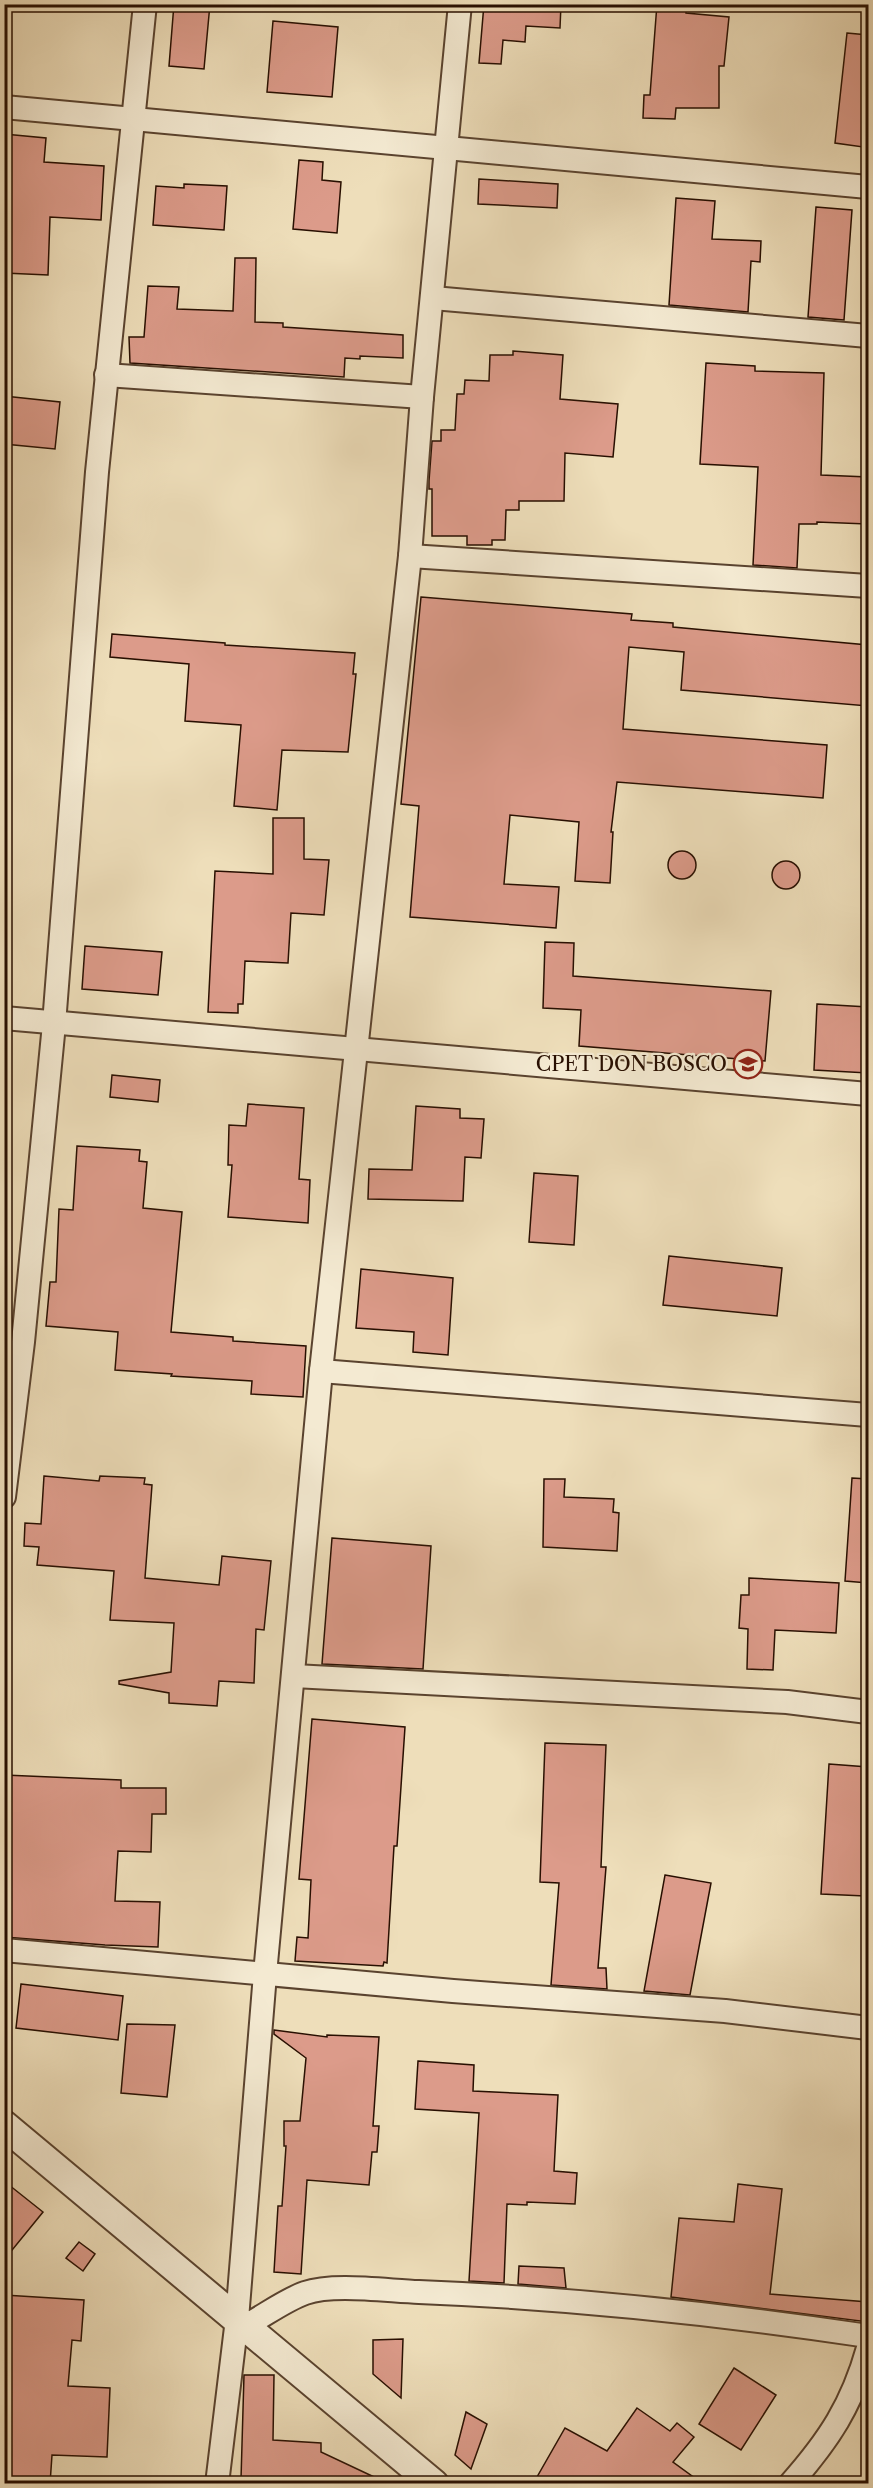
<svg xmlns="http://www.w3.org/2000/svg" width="873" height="2488" font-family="'Libre Caslon Text',serif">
  <rect width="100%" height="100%" fill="#eedeba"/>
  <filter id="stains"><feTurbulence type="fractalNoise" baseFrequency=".00333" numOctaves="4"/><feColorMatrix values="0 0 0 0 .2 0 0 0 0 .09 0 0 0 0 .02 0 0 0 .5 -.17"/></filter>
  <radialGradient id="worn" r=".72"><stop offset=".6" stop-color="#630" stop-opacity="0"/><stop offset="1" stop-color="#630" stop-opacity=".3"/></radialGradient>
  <g fill="#dc9b8a" stroke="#280f01" stroke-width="1.5">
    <path d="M 174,4 L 210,4 L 204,69 L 169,66 Z"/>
    <path d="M 484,4 L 561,4 L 560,28 L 526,26 L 525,42 L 503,40 L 501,64 L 479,63 Z"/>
    <path d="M 657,4 L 686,4 L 686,13 L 729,17 L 724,66 L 719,66 L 719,108 L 676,108 L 675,119 L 643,118 L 644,95 L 650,95 Z"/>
    <path d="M 273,21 L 338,27 L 332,97 L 267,92 Z"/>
    <path d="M 847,33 L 868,35 L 868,92 L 863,147 L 835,143 Z"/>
    <path d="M 4,134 L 46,138 L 44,162 L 104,166 L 101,220 L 50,217 L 48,275 L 4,273 Z"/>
    <path d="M 299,160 L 323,162 L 322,180 L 341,182 L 337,233 L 293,229 Z"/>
    <path d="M 479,179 L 558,184 L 557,208 L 478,204 Z"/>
    <path d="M 184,184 L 227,186 L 224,230 L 153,225 L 156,186 L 184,188 Z"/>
    <path d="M 676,198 L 715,201 L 712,239 L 761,241 L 760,262 L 751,261 L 748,312 L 669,305 Z"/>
    <path d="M 816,207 L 852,210 L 844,320 L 808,317 Z"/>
    <path d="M 235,258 L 256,258 L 255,322 L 283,323 L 283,327 L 403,335 L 403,358 L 360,356 L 360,359 L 345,358 L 344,377 L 130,363 L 129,337 L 144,337 L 148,286 L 179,287 L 177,309 L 233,311 Z"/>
    <path d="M 513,351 L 563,355 L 560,399 L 618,404 L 613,457 L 565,453 L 564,501 L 519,501 L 519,510 L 506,510 L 505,540 L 492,540 L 492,545 L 467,545 L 467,536 L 432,536 L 432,489 L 429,489 L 429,481 L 432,441 L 441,441 L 441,430 L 455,430 L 457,394 L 464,394 L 465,380 L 489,381 L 490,355 L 513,355 Z"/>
    <path d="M 706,363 L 755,366 L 755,371 L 824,373 L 821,475 L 868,477 L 867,524 L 817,522 L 817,524 L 799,524 L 797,568 L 753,565 L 758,467 L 700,464 Z"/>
    <path d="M 4,396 L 60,402 L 55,449 L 4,444 Z"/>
    <path d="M 421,597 L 632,614 L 631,620 L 673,623 L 673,627 L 868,645 L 868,706 L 681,690 L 684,652 L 629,647 L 623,729 L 827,745 L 823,798 L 617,782 L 611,832 L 613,832 L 610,883 L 575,881 L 579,822 L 510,815 L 504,884 L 559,887 L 556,928 L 410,917 L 419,806 L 401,804 Z"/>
    <path d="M 112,634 L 225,643 L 225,645 L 355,653 L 353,674 L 356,674 L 348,752 L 282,750 L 277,810 L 234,806 L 241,725 L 185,721 L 189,664 L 110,657 Z"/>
    <path d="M 273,818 L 304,818 L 304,859 L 329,860 L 324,915 L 291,913 L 288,963 L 245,961 L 243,1004 L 238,1004 L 238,1013 L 208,1012 L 215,871 L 273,874 Z"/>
    <circle cx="682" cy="865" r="14"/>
    <circle cx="786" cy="875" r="14"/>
    <path d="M 545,942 L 574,943 L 573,976 L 771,991 L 765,1061 L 579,1046 L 581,1010 L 543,1008 Z"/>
    <path d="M 85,946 L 162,952 L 158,995 L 82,989 Z"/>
    <path d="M 817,1004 L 868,1007 L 868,1073 L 814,1070 Z"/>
    <path d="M 112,1075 L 160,1080 L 158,1102 L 110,1097 Z"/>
    <path d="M 248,1104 L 304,1108 L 299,1179 L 310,1180 L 308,1223 L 228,1217 L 232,1165 L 228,1165 L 229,1125 L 246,1126 Z"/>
    <path d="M 416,1106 L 460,1109 L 460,1118 L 484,1119 L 481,1158 L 465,1157 L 463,1201 L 368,1199 L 369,1169 L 412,1170 Z"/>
    <path d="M 77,1146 L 140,1150 L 139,1161 L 147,1162 L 143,1208 L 182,1212 L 171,1332 L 233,1337 L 233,1341 L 306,1346 L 303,1397 L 251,1394 L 252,1381 L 171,1376 L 172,1374 L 115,1370 L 118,1332 L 46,1326 L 50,1282 L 56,1282 L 59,1209 L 73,1210 Z"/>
    <path d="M 534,1173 L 578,1176 L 574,1245 L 529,1242 Z"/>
    <path d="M 669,1256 L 782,1268 L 777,1316 L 663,1305 Z"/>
    <path d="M 361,1269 L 453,1278 L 448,1355 L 413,1352 L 414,1332 L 356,1328 Z"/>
    <path d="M 44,1476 L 99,1481 L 100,1476 L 145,1478 L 144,1484 L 152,1485 L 145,1578 L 219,1585 L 222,1556 L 271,1561 L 264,1630 L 256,1629 L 254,1683 L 219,1681 L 217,1706 L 169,1703 L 169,1693 L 119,1684 L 119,1681 L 171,1672 L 174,1623 L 110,1620 L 114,1571 L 37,1565 L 39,1547 L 24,1546 L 25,1523 L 41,1524 Z"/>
    <path d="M 852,1478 L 868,1479 L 868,1583 L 845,1581 Z"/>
    <path d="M 544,1479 L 565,1479 L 564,1497 L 614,1499 L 613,1512 L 619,1513 L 617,1551 L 543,1547 Z"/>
    <path d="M 332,1538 L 431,1546 L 423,1669 L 322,1664 Z"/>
    <path d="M 749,1578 L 839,1583 L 836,1633 L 775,1630 L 773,1670 L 747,1669 L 748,1629 L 739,1628 L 741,1595 L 749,1595 Z"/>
    <path d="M 312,1719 L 405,1727 L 397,1846 L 394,1846 L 387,1963 L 384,1962 L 383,1966 L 295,1961 L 297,1937 L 308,1938 L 311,1880 L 299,1879 Z"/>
    <path d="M 545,1743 L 606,1745 L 601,1867 L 606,1867 L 598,1968 L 606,1968 L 607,1989 L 551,1985 L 559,1883 L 540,1882 Z"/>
    <path d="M 829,1764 L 868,1767 L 868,1840 L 865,1896 L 821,1894 Z"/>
    <path d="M 4,1775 L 121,1780 L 121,1788 L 166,1788 L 166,1814 L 152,1814 L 151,1852 L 118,1851 L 115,1901 L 160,1902 L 158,1947 L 105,1945 L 4,1937 Z"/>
    <path d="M 665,1875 L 711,1883 L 690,1995 L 644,1991 Z"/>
    <path d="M 21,1984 L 123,1996 L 118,2040 L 16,2028 Z"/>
    <path d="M 127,2024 L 175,2025 L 167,2097 L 121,2093 Z"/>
    <path d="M 274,2030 L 327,2037 L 327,2035 L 379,2037 L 373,2126 L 379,2126 L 377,2152 L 372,2152 L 369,2185 L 307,2180 L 301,2274 L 274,2272 L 278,2206 L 282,2206 L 286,2146 L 284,2146 L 284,2121 L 300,2121 L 306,2058 L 274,2034 Z"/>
    <path d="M 418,2061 L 474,2065 L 473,2091 L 558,2095 L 554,2171 L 577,2173 L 575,2204 L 527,2202 L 527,2205 L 507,2204 L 504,2283 L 469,2281 L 479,2113 L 415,2109 Z"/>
    <path d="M 4,2181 L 43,2212 L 4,2260 Z"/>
    <path d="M 738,2184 L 782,2189 L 770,2294 L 868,2302 L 868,2322 L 671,2297 L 679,2218 L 734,2222 Z"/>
    <path d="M 79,2242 L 95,2254 L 83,2271 L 66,2258 Z"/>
    <path d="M 519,2266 L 564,2268 L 566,2288 L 518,2284 Z"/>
    <path d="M 4,2295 L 84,2300 L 81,2341 L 72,2340 L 68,2386 L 110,2388 L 107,2457 L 52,2455 L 50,2484 L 4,2484 Z"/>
    <path d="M 403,2339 L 401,2398 L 373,2374 L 373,2340 Z"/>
    <path d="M 734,2368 L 776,2395 L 741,2450 L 699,2424 Z"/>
    <path d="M 244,2375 L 274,2375 L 273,2440 L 321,2443 L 321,2452 L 389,2484 L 296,2484 L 241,2479 Z"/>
    <path d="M 637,2408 L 670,2431 L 677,2423 L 694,2437 L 673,2462 L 703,2484 L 533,2484 L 565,2428 L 607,2451 Z"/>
    <path d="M 466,2412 L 487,2424 L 471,2469 L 455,2455 Z"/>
  </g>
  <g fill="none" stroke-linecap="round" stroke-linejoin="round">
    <g stroke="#5a432f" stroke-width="26">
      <g id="minor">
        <path d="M 4,107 L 868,187"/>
        <path d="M 433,298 L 868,336"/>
        <path d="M 106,375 L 422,397"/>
        <path d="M 410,556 L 868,586"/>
        <path d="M 4,1018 L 868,1094"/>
        <path d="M 321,1371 L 868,1415"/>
        <path d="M 4,1497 L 23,1342 L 54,1024 L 97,472 L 145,4"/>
        <path d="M 294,1676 L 787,1702 L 868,1712"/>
        <path d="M 4,1950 L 453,1991 L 725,2011 L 868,2028"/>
        <path d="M 245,2326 C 264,2316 285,2300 305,2293 C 333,2283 388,2291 419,2292 C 569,2298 720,2314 868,2336"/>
        <path d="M 217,2484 L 237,2319 L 265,1974 L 321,1371 L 410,556 L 422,397 L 460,4"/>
        <path d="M 790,2484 C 829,2440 852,2405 868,2348"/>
      </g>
    </g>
    <g stroke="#5a432f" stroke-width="32">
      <path id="tertiary" d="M 4,2125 L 434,2484"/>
    </g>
    <use href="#minor" stroke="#f4ead2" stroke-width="22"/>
    <use href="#tertiary" stroke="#f4ead2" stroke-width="28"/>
  </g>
  <defs>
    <g id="school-ring" transform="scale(1.5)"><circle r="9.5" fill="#f4ead2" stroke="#8f2418" stroke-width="1.5"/><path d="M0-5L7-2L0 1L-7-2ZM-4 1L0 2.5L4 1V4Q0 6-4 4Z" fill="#8f2418"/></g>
  </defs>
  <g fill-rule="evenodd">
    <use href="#school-ring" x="748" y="1064"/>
  </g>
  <g text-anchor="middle" stroke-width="4.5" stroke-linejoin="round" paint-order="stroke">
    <g font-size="20" fill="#280f01" stroke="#f4ead2" text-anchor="end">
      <text x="727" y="1071">CPET DON BOSCO</text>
    </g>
  </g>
  <rect width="873" height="2488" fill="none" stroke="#eedeba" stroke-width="24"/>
  <rect x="6" y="6" width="861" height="2476" fill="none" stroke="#280f01" stroke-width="3"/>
  <rect x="12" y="12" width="849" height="2464" fill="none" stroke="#280f01" stroke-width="1.5"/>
  <rect width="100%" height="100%" filter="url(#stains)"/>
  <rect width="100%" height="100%" fill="url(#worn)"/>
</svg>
